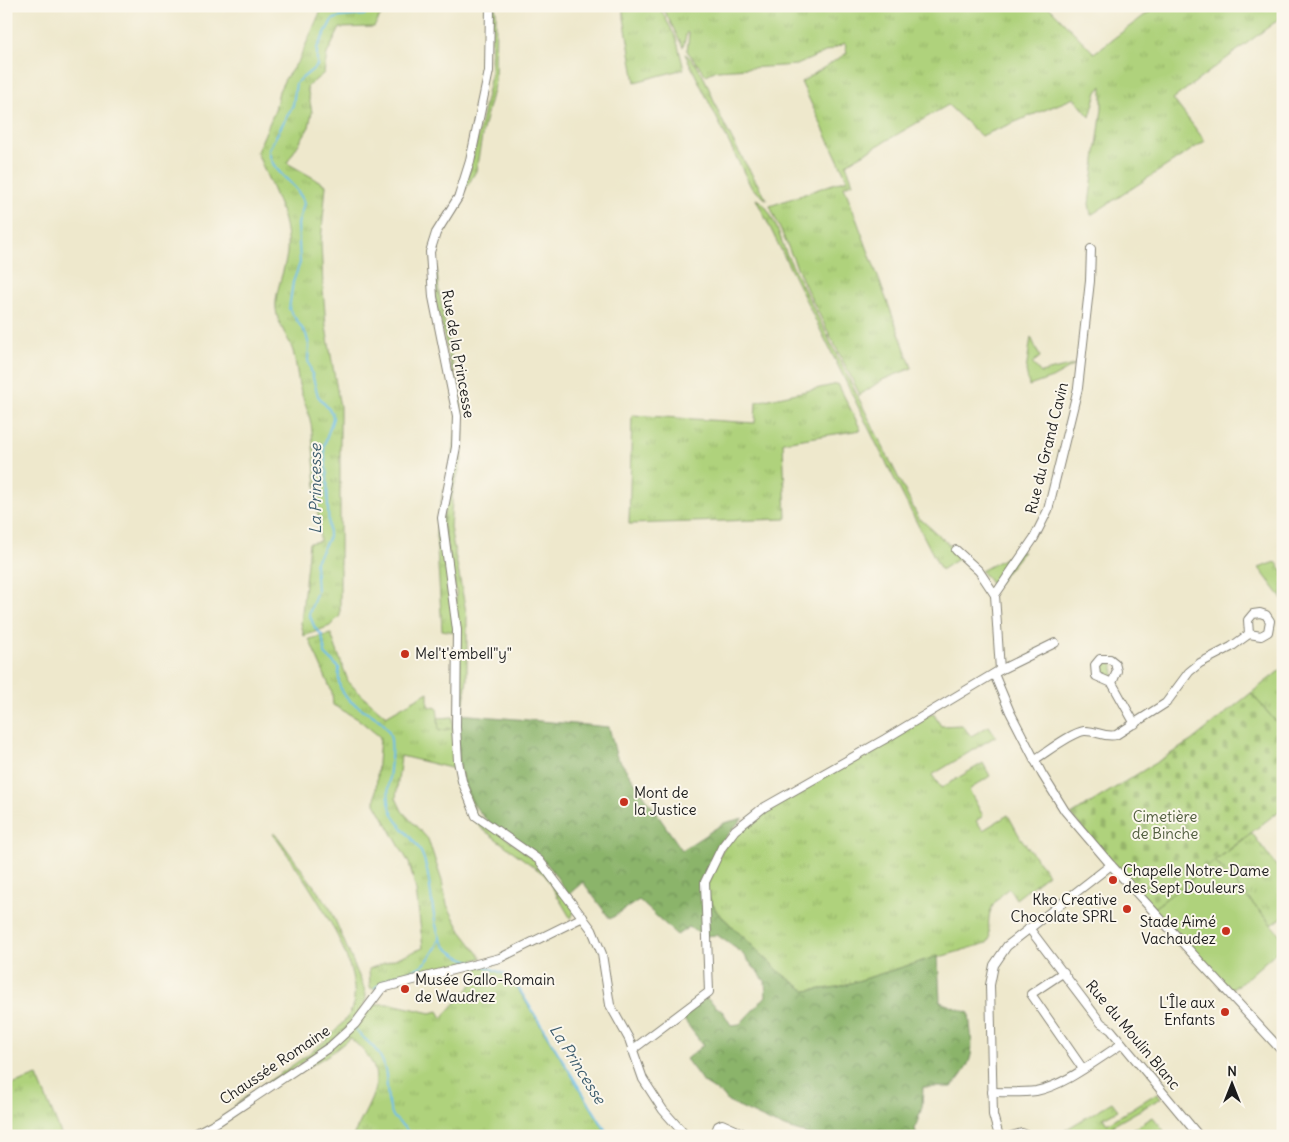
<svg xmlns="http://www.w3.org/2000/svg" width="1289" height="1142" font-family="Delius,sans-serif">
  <defs>
    <pattern id="grass-tufts" width="24" height="20" patternUnits="userSpaceOnUse" patternTransform="scale(1.25)"><rect width="24" height="20" fill="#afd27b"/><path d="M3 7l-1-3M5 7V3M7 7l1-3M15 17l-1-3M17 17v-4M19 17l1-3" fill="none" stroke="#96b46a"/></pattern>
    <pattern id="forest-crowns" width="20" height="18" patternUnits="userSpaceOnUse" patternTransform="scale(1.25)"><rect width="20" height="18" fill="#8bb46b"/><path d="M2 6a3 3 0 1 1 6 0M12 15a3 3 0 1 1 6 0" fill="none" stroke="#719257"/></pattern>
    <pattern id="cemetery-stones" width="16" height="16" patternUnits="userSpaceOnUse" patternTransform="scale(1.25)"><rect width="16" height="16" fill="#afd27b"/><path d="M2 7V4a2 2 0 0 1 4 0v3zM10 15v-3a2 2 0 0 1 4 0v3z" fill="#96b46a"/></pattern>
    <pattern id="garden-dots" width="8" height="8" patternUnits="userSpaceOnUse" patternTransform="scale(1.25)"><rect width="8" height="8" fill="#afd27b"/><path d="M2 2h.1M6 6h.1" fill="none" stroke="#96b46a" stroke-width="1.8" stroke-linecap="round"/></pattern>
  </defs>
  <rect width="100%" height="100%" fill="#fbf7ec"/>
  <filter id="ink" filterUnits="userSpaceOnUse"><feTurbulence type="fractalNoise" baseFrequency=".02" numOctaves="2"/><feDisplacementMap in="SourceGraphic" scale="10" xChannelSelector="R" yChannelSelector="G"/><feConvolveMatrix kernelMatrix="1 2 1 2 8 2 1 2 1" color-interpolation-filters="sRGB"/></filter>
  <filter id="wash" filterUnits="userSpaceOnUse"><feTurbulence type="fractalNoise" baseFrequency=".0096" numOctaves="4" result="noise"/><feDisplacementMap in="SourceGraphic" scale="20" xChannelSelector="R" yChannelSelector="G"/><feGaussianBlur stdDeviation="1.12" result="paint"/><feColorMatrix in="noise" values="0 0 0 0 0 0 0 0 0 0 0 0 0 0 0 0 0 1.4 0 .05"/><feComposite in="paint" operator="in"/></filter>
  <g filter="url(#wash)">
    <rect width="100%" height="100%" fill="#eee8cc"/>
    <g fill="url(#grass-tufts)" stroke="#66774c">
      <path d="M 381,6 L 383,12 L 374,27 L 340,28 L 327,54 L 324,73 L 307,87 L 312,112 L 309,127 L 287,163 L 326,185 L 321,242 L 323,287 L 326,327 L 340,407 L 340,616 L 330,626 L 304,636 L 301,623 L 309,543 L 320,541 L 312,432 C 311,415 303,401 299,385 C 297,373 296,362 293,351 C 288,336 277,324 276,309 C 274,294 285,270 287,253 C 290,216 269,185 257,152 L 275,110 L 279,91 L 285,79 L 299,60 L 322,8 Z"/>
      <path d="M 492,6 L 495,6 L 496,12 L 495,82 L 484,125 L 476,171 L 437,239 L 436,262 L 439,293 L 455,376 L 460,391 L 463,430 L 462,461 L 453,490 L 450,527 L 467,617 L 467,679 L 464,702 L 458,714 L 456,592 L 443,522 L 458,417 L 458,397 L 436,302 L 432,262 L 434,241 L 462,198 L 476,146 L 491,75 Z"/>
      <path d="M 622,6 L 659,6 L 676,38 L 684,69 L 635,82 Z"/>
      <path d="M 662,6 L 1048,6 L 1094,53 L 1157,6 L 1283,6 L 1283,16 L 1173,99 L 1205,141 L 1091,215 L 1089,204 L 1102,109 L 1102,86 L 1097,92 L 1090,117 L 1074,98 L 981,136 L 948,105 L 846,164 L 853,183 L 844,186 L 912,368 L 882,380 L 860,395 L 807,290 L 770,206 L 847,179 L 801,82 L 847,53 L 845,43 L 797,65 L 717,70 L 706,75 L 687,51 L 689,34 L 687,32 L 683,47 Z"/>
      <path d="M 685,54 C 704,65 713,103 723,122 C 736,149 752,174 767,200 L 751,187 Z"/>
      <path d="M 756,199 C 770,203 781,240 786,253 L 918,517 L 962,556 L 941,570 L 877,445 Z"/>
      <path d="M 1031,337 L 1040,357 L 1032,363 L 1041,373 L 1077,364 L 1052,378 L 1029,386 L 1026,371 Z"/>
      <path d="M 838,384 L 861,430 L 783,442 L 786,519 L 629,524 L 632,415 L 755,423 L 756,402 Z"/>
      <path d="M 443,489 L 441,505 L 455,632 L 442,630 L 436,533 Z"/>
      <path d="M 1016,552 L 1023,552 L 997,584 L 992,584 L 981,571 Z"/>
      <path d="M 1276,562 L 1283,571 L 1283,600 L 1259,568 Z"/>
      <path d="M 331,634 L 348,681 L 357,691 L 386,716 L 428,692 L 428,706 L 437,708 L 440,730 L 453,728 L 475,814 L 541,865 L 575,909 L 571,919 L 545,875 L 481,828 L 462,803 L 455,769 L 401,756 L 396,798 L 402,811 L 428,839 L 442,881 L 447,905 L 461,931 L 482,958 C 456,965 394,974 375,989 L 370,988 L 369,969 L 423,948 L 416,890 L 409,863 L 375,803 L 380,737 L 358,719 L 333,705 L 332,692 L 309,639 Z"/>
      <path d="M 1104,661 L 1113,664 L 1114,675 L 1109,679 L 1100,677 L 1098,666 Z"/>
      <path d="M 1283,668 L 1283,730 L 1251,693 Z"/>
      <path d="M 933,713 L 941,726 L 962,725 L 971,736 L 989,726 L 996,736 L 932,775 L 941,788 L 983,763 L 990,776 L 969,790 L 983,816 L 976,821 L 983,830 L 1008,815 L 1020,837 L 1048,874 L 1016,899 L 1009,888 C 990,904 986,914 990,938 L 987,943 L 838,987 L 806,991 L 782,974 L 717,912 L 705,891 C 718,857 723,841 752,818 Z"/>
      <path d="M 275,833 L 330,908 L 364,988 C 365,993 367,997 365,1002 C 350,1039 268,1084 234,1106 C 268,1079 323,1051 348,1016 C 377,975 298,870 273,834 Z"/>
      <path d="M 1252,833 L 1283,875 L 1283,917 L 1272,925 L 1215,861 Z"/>
      <path d="M 483,966 L 507,975 L 516,986 L 609,1136 L 353,1136 C 374,1093 393,1074 350,1038 L 333,1052 L 285,1081 L 302,1069 L 371,1004 L 391,1004 L 431,1013 L 438,1011 L 442,1018 L 476,980 L 473,967 Z"/>
      <path d="M 37,1076 L 62,1136 L 6,1136 L 6,1087 Z"/>
      <path d="M 1157,1093 L 1161,1098 L 1112,1126 L 1117,1136 L 1068,1136 L 1065,1130 L 1112,1102 L 1118,1110 L 1103,1118 L 1107,1124 Z"/>
      <path d="M 1153,1117 L 1165,1132 L 1158,1136 L 1122,1136 Z"/>
    </g>
    <path fill="url(#forest-crowns)" stroke="#546844" d="M 458,714 L 609,727 L 616,755 L 682,850 L 724,823 L 743,818 C 723,839 710,855 701,884 L 717,912 L 782,974 L 806,991 L 838,987 L 938,956 L 940,1002 L 969,1013 C 972,1050 978,1057 952,1087 L 923,1087 L 922,1107 L 915,1129 L 917,1136 L 813,1136 L 775,1124 L 728,1102 L 723,1095 L 704,1083 L 686,1059 L 703,1045 L 681,1016 L 706,998 L 723,1012 L 731,1025 L 740,1024 L 766,996 L 765,981 L 741,952 L 717,935 L 705,936 L 689,927 L 677,935 L 639,900 L 610,919 L 583,882 L 568,895 C 558,879 548,861 532,851 C 497,826 477,824 463,779 C 457,762 459,733 458,714 Z"/>
    <path fill="url(#cemetery-stones)" stroke="#66774c" d="M 1251,693 L 1283,730 L 1283,808 L 1154,908 L 1071,815 L 1191,741 Z"/>
    <path fill="url(#garden-dots)" stroke="#66774c" d="M 453,717 L 453,728 L 439,731 L 438,718 Z"/>
    <path fill="#afd27b" stroke="#66774c" d="M 1215,861 L 1283,938 L 1283,946 L 1240,984 L 1230,990 L 1154,908 Z"/>
    <g fill="none" stroke-linecap="round" stroke-linejoin="round">
      <g stroke="#6fbfea" stroke-width="2">
        <path d="M 369,6 L 369,11 L 364,15 L 340,17 L 332,20 L 317,48 L 317,66 L 296,83 L 293,105 L 269,149 C 269,173 298,182 304,203 L 298,224 L 300,263 L 293,282 L 289,309 L 306,334 L 309,345 L 308,360 L 318,396 L 332,413 L 333,418 L 324,446 L 327,476 L 329,537 L 315,563 L 317,591 L 309,614 L 315,628 L 322,635 L 325,654 L 339,668 C 339,674 338,682 340,687 C 349,712 387,711 391,740 C 394,761 383,794 392,812 C 398,827 414,838 421,852 C 434,878 429,929 446,947 C 454,955 463,958 473,962"/>
        <path d="M 482,965 L 505,974 L 516,984 L 609,1136"/>
        <path d="M 375,988 C 401,964 421,984 440,939"/>
        <path d="M 354,1028 C 362,1038 374,1045 380,1056 C 391,1074 383,1098 393,1116 C 398,1123 407,1128 411,1136"/>
      </g>
    </g>
  </g>
  <g filter="url(#ink)">
    <g fill="none" stroke-linecap="round" stroke-linejoin="round">
      <g stroke="#858274" stroke-width="10">
        <g id="minor">
          <path d="M 490,6 L 489,71 L 470,161 L 459,196 L 436,233 L 430,252 L 433,297 L 457,416 L 456,447 L 442,518 L 457,630 L 456,727 L 458,761 L 462,781 L 476,816 L 539,860 L 592,930 L 602,954 L 610,1005 L 629,1039 L 643,1079 L 663,1110 L 686,1136"/>
          <path d="M 956,550 L 979,571 L 995,595 L 1000,670"/>
          <path d="M 995,595 L 1034,538 L 1048,510 L 1078,388 L 1090,281 L 1091,249"/>
          <path d="M 1260,613 L 1266,615 L 1270,621 L 1268,632 L 1261,636 L 1249,634 L 1248,620 L 1253,614 Z"/>
          <path d="M 994,674 L 1010,712 L 1042,774 L 1065,811 L 1111,865 L 1283,1052"/>
          <path d="M 1112,683 L 1117,671 L 1115,663 L 1110,659 L 1100,659 L 1095,665 L 1096,676 L 1112,683 L 1135,724"/>
          <path d="M 1034,760 C 1047,752 1071,733 1084,731 C 1096,730 1104,738 1116,735 L 1166,703 L 1189,672 L 1200,663 L 1231,647 L 1249,634"/>
          <path d="M 1029,928 L 1101,1023 L 1111,1030 L 1199,1136"/>
          <path d="M 1064,972 L 1031,994 L 1083,1069"/>
          <path d="M 632,1050 L 709,992 L 705,882 L 722,847 L 735,830 L 763,808 L 885,739 L 1000,670 L 1055,643"/>
          <path d="M 992,1092 C 1007,1092 1022,1093 1036,1091 C 1066,1085 1096,1060 1122,1044"/>
          <path d="M 191,1136 L 219,1121 L 331,1046 L 355,1024 L 382,988 L 500,958 L 583,917"/>
          <path d="M 714,1136 L 718,1126 L 722,1124 L 749,1136"/>
          <path d="M 999,1136 L 993,1115 L 990,985 L 994,965 L 1007,946 L 1111,865"/>
          <path d="M 1011,1136 L 1022,1133 L 1029,1136"/>
        </g>
      </g>
      <use href="#minor" stroke="#fff" stroke-width="8"/>
    </g>
  </g>
  <g fill="#c8321e" stroke="#fbf7ec" stroke-width="2">
    <circle cx="405" cy="654" r="5"/>
    <circle cx="624" cy="802" r="5"/>
    <circle cx="1113" cy="880" r="5"/>
    <circle cx="1127" cy="909" r="5"/>
    <circle cx="1226" cy="931" r="5"/>
    <circle cx="405" cy="989" r="5"/>
    <circle cx="1225" cy="1012" r="5"/>
  </g>
  <g text-anchor="middle" stroke-width="4" stroke-linejoin="round" paint-order="stroke">
    <g font-size="15" fill="#1c1c1c" stroke="#fbf7ec">
      <text transform="translate(458 354) rotate(80)" y="5">Rue de la Princesse</text>
      <text transform="translate(1047 448) rotate(-76)" y="5">Rue du Grand Cavin</text>
      <text transform="translate(1133 1035) rotate(50)" y="5">Rue du Moulin Blanc</text>
      <text transform="translate(275 1065) rotate(-34)" y="5">Chaussée Romaine</text>
    </g>
    <g font-size="15" fill="#1c1c1c" stroke="#fbf7ec" text-anchor="start">
      <text x="415" y="659">Mel't'embell"y"</text>
      <text x="634" y="798">Mont de<tspan x="634" dy="17">la Justice</tspan></text>
      <text x="1123" y="876">Chapelle Notre-Dame<tspan x="1123" dy="17">des Sept Douleurs</tspan></text>
      <text x="1117" y="905" text-anchor="end">Kko Creative<tspan x="1117" dy="17">Chocolate SPRL</tspan></text>
      <text x="1216" y="927" text-anchor="end">Stade Aimé<tspan x="1216" dy="17">Vachaudez</tspan></text>
      <text x="415" y="985">Musée Gallo-Romain<tspan x="415" dy="17">de Waudrez</tspan></text>
      <text x="1215" y="1008" text-anchor="end">L'Île aux<tspan x="1215" dy="17">Enfants</tspan></text>
    </g>
    <g font-size="15" fill="#4f5c3d" stroke="#fbf7ec">
      <text x="1165" y="822">Cimetière<tspan x="1165" dy="17">de Binche</tspan></text>
    </g>
    <g font-size="16" font-style="italic" fill="#3d5d6e" stroke="#fbf7ec">
      <text transform="translate(315 489) rotate(-90)" y="6">La Princesse</text>
      <text transform="translate(578 1064) rotate(58)" y="6">La Princesse</text>
    </g>
  </g>
  <rect width="1289" height="1142" fill="none" stroke="#fbf7ec" stroke-width="25"/>
  <g transform="translate(1232 1084)" stroke="#fbf7ec" stroke-width="4" paint-order="stroke">
  <path d="M0-4L9 19L0 12L-9 19Z" fill="#1c1c1c"/>
  <text y="-8" font-size="14" font-weight="bold" text-anchor="middle" fill="#1c1c1c">N</text>
  </g>
</svg>
